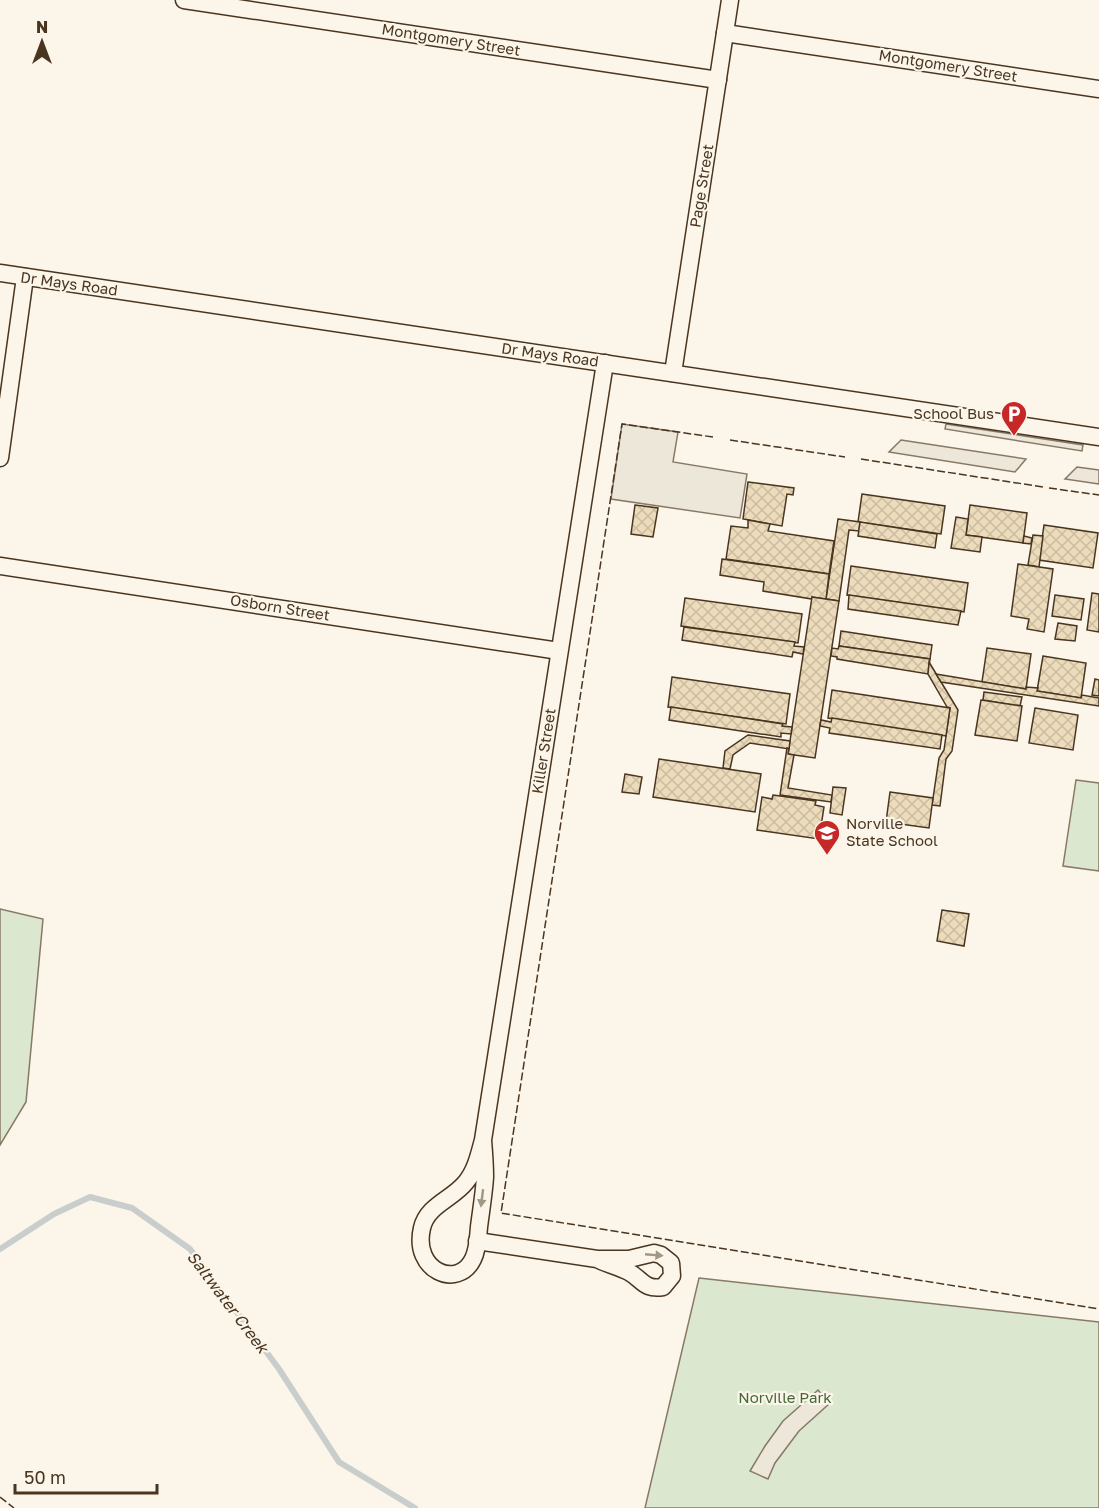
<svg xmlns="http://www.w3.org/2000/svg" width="1099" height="1508" font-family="'Golos Text',sans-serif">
  <defs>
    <pattern id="building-cross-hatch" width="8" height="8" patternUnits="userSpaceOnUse" patternTransform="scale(1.5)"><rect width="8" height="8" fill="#ecdcbc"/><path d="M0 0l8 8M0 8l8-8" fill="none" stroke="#ccbda1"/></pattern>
  </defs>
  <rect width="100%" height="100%" fill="#fbf6e9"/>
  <g fill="#dce7d0" stroke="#887966" stroke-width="1.5">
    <path d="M 1076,780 L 1099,783 L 1099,871 L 1063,866 Z"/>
    <path d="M 0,909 L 43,919 L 26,1102 L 0,1145 Z"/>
    <path d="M 699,1278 L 1099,1322 L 1099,1508 L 645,1508 Z"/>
  </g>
  <g fill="#ede7d9" stroke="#887966" stroke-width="1.5">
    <path d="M 622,424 L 678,432 L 673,462 L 747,474 L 740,518 L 611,499 Z"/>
    <path d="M 946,424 L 1083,445 L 1082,451 L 945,429 Z"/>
    <path d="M 901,440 L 1026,459 L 1015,472 L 889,452 Z"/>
    <path d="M 1077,467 L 1099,470 L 1099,484 L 1065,479 Z"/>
    <path d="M 818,1390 L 829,1404 L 799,1431 L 775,1463 L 768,1479 L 750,1471 L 765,1446 L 783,1421 Z"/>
  </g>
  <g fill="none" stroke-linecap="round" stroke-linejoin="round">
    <path stroke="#c9cecd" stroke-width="6" d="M 0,1249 L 54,1214 L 90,1197 L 132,1208 L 190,1249 L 279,1369 L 339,1462 L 415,1508"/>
  </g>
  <g fill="url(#building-cross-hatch)" stroke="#4a3520" stroke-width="1.5">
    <path d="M 748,482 L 794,488 L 793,495 L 787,494 L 782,526 L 743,519 Z"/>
    <path d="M 862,494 L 945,506 L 941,534 L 858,522 Z"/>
    <path d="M 635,505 L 658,508 L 653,537 L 631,534 Z"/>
    <path d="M 970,505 L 1027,513 L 1023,543 L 966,535 Z"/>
    <path d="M 956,517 L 968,519 L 966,535 L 982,537 L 980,552 L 951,548 Z"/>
    <path d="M 838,519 L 860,522 L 859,531 L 849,530 L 839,601 L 826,599 Z"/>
    <path d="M 748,520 L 770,524 L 768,531 L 834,541 L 829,574 L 726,559 L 731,526 L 748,528 Z"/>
    <path d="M 860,522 L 937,534 L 935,548 L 858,536 Z"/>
    <path d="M 1044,525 L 1098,533 L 1093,568 L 1039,560 Z"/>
    <path d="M 1033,535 L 1043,536 L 1039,567 L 1028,565 Z"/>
    <path d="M 1024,536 L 1032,538 L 1031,544 L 1023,543 Z"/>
    <path d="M 722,559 L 829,574 L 826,599 L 812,597 L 812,599 L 763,591 L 764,582 L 720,575 Z"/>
    <path d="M 1018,564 L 1053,569 L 1044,632 L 1027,629 L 1029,619 L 1011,616 Z"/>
    <path d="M 851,566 L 968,583 L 964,612 L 847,595 Z"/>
    <path d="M 1092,593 L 1099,594 L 1099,632 L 1087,630 Z"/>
    <path d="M 849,595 L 961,611 L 958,625 L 848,609 Z"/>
    <path d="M 1055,595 L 1084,599 L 1081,620 L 1052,616 Z"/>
    <path d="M 812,597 L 839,601 L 815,758 L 788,754 Z"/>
    <path d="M 685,598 L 802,614 L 798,643 L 681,626 Z"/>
    <path d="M 1058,623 L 1077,626 L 1075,641 L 1055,639 Z"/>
    <path d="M 684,627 L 795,642 L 794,646 L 804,647 L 803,654 L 793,652 L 792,657 L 682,640 Z"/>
    <path d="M 841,631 L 932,645 L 930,659 L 839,646 Z"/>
    <path d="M 839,646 L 930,659 L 928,674 L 837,659 L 837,657 L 831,656 L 832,648 L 838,649 Z"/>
    <path d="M 987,648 L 1031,654 L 1026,689 L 982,682 Z"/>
    <path d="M 1043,656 L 1086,663 L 1081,698 L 1037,691 Z"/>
    <path d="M 929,662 L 958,710 L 952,751 L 946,759 L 940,806 L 932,805 L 939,758 L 944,750 L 950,708 L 947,707 L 928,674 Z"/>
    <path d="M 936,674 L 1026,689 L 1026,687 L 1038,688 L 1037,691 L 1081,698 L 1082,695 L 1099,698 L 1099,706 L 941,682 Z"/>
    <path d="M 672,677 L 790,694 L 786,724 L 668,707 Z"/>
    <path d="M 1095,679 L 1099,680 L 1099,696 L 1092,695 Z"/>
    <path d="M 832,690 L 950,708 L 946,736 L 828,718 Z"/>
    <path d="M 984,692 L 1022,697 L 1020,706 L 983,700 Z"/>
    <path d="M 981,700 L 1022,706 L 1017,741 L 975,735 Z"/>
    <path d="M 671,707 L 783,724 L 782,726 L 792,727 L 791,734 L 781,733 L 781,737 L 669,720 Z"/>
    <path d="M 1035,708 L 1078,715 L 1073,750 L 1029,743 Z"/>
    <path d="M 832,718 L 942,735 L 940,749 L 829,733 L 830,728 L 820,726 L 821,720 L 831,722 Z"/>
    <path d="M 748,735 L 790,741 L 789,749 L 750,743 L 733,755 L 730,769 L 723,768 L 725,751 Z"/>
    <path d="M 787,748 L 789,749 L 788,754 L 794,755 L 788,788 L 832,795 L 831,802 L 780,795 Z"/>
    <path d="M 659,759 L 761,774 L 755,812 L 653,797 Z"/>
    <path d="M 625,774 L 642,777 L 639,794 L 622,792 Z"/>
    <path d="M 833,787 L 846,788 L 842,815 L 830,813 Z"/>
    <path d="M 890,792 L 933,798 L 929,828 L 886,822 Z"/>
    <path d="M 773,795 L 816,801 L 815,805 L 824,807 L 819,839 L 757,830 L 762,797 L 772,799 Z"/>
    <path d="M 942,910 L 969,914 L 964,946 L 937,941 Z"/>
  </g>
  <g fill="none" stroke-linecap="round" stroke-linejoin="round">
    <g stroke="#4a3520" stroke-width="19">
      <g id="minor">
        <path d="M 184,0 L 718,80"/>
        <path d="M 725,33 L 1099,89"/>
        <path d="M 0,273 L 1099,437"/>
        <path d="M 673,373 L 730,0"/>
        <path d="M 0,458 L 25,277"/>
        <path d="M 0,566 L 559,651"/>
        <path d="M 483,1140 C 484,1152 485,1165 485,1177 C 484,1193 481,1211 479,1227 C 478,1237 478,1249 473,1259 C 458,1290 412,1271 422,1228 C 427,1205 453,1199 466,1182 C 476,1170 479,1154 483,1140 L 605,363"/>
        <path d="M 477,1241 L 597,1259 L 629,1259 L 654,1253 L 661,1255 L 671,1263 L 672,1276 L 663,1287 C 644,1290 643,1280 629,1272 C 619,1267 607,1264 597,1259"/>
      </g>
    </g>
    <use href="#minor" stroke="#fbf6e9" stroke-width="16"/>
    <g stroke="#4a3520" stroke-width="1.5" stroke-dasharray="8 3" stroke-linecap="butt">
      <path d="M 713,437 L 622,424 L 501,1213 L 1099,1309"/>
      <path d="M 730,440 L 845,457"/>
      <path d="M 861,459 L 1043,487"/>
      <path d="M 1049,488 L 1099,495"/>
      <path d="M 0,1497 L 14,1508"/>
    </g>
  </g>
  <defs><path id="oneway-solid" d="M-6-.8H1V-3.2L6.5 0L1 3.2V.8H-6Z" transform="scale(1.5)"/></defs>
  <g fill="#a29684">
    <use href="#oneway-solid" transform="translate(482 1198) rotate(97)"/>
    <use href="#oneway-solid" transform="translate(654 1255) rotate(5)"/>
  </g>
  <defs>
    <g id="parking-pin" transform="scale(1.35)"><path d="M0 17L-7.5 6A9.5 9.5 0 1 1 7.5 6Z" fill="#c62828" stroke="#fbf6e9"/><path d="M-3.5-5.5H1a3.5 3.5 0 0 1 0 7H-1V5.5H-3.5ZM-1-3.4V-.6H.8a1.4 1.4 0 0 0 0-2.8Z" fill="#fff"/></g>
    <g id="school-pin" transform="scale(1.35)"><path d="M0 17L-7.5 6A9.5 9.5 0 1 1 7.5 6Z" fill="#c62828" stroke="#fbf6e9"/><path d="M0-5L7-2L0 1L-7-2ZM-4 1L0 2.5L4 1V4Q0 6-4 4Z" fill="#fff"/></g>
  </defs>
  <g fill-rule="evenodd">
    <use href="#parking-pin" x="1014" y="414"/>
    <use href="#school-pin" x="827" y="833"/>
  </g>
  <g text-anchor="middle" stroke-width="4.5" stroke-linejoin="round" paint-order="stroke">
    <g font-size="15" fill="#4a3520" stroke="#fbf6e9">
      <text transform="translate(451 40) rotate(9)" y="5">Montgomery Street</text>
      <text transform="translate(948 66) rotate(9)" y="5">Montgomery Street</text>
      <text transform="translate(702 186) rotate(-81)" y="5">Page Street</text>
      <text transform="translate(69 284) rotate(8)" y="5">Dr Mays Road</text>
      <text transform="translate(550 355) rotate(8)" y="5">Dr Mays Road</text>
      <text transform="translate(280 608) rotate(9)" y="5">Osborn Street</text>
      <text transform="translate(544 751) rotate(-81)" y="5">Killer Street</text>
    </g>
    <g font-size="15" fill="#4a3520" stroke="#fbf6e9" text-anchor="end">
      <text x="994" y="419">School Bus</text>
      <text x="846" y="829" text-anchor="start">Norville<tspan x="846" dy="17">State School</tspan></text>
    </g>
    <g font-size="15" fill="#436837" stroke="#fbf6e9">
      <text x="785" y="1403">Norville Park</text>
    </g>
    <g font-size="16" font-style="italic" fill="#4a3520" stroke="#fbf6e9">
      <text transform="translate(228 1302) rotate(53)" y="6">Saltwater Creek</text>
    </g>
  </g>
  <g transform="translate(42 42)" stroke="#fbf6e9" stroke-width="4.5" paint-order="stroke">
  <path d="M0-4.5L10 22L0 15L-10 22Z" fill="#4a3520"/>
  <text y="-9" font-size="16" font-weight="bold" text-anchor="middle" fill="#4a3520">N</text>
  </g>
  <path d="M15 1484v9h142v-9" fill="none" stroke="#4a3520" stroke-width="3"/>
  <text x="24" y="1484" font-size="18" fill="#4a3520" stroke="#fbf6e9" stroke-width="4.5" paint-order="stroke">50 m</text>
</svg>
